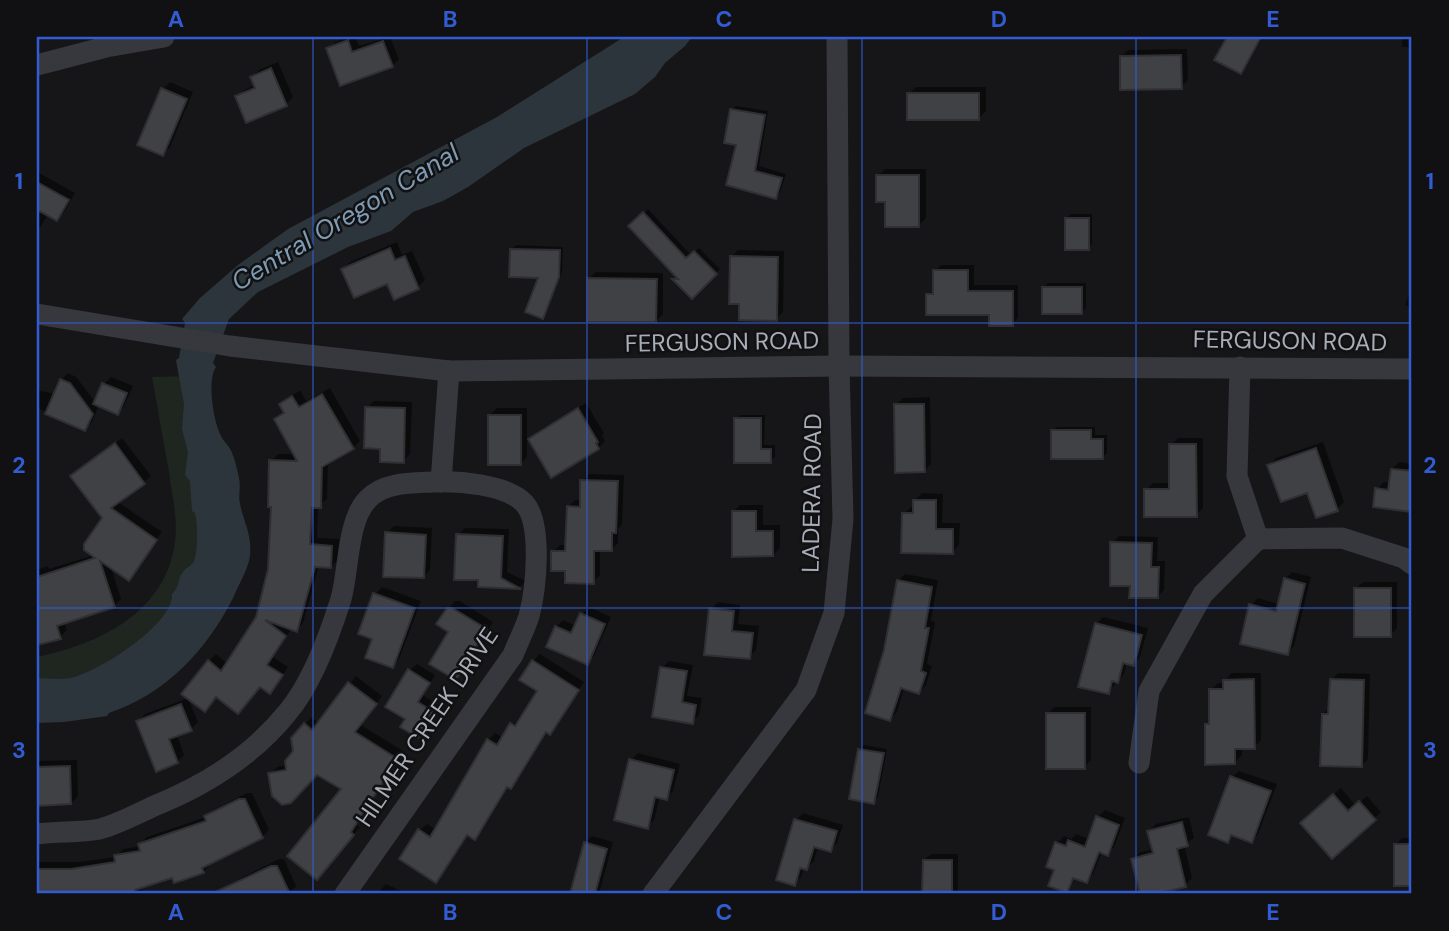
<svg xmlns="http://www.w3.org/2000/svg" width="1449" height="931" font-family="'DM Sans',sans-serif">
  <rect width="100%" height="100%" fill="#161618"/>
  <path fill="#1e261f" d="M 195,376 L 217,508 L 185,624 L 37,699 L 37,657 C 100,644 166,612 175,542 C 178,519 172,495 169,472 C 163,441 158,409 152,377 Z"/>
  <path fill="#2c353c" d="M 624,37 L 692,37 L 685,46 L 665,63 L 655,77 L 635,94 L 524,148 L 468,187 L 443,201 L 413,212 L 391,231 L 348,247 L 258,292 L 229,319 L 213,363 L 216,367 C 207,380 213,419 220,434 C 222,439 226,443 229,447 C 234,455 237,468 239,478 C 241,486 238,496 240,504 C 244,523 252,534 250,556 C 248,569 239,584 234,596 C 207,650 167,693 109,713 L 107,716 L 64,722 L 37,723 L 37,678 C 47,678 59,680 70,678 C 97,673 174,624 172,594 C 178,589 178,582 181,575 C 184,569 189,567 193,563 C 198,556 198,522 195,513 L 192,511 L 190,481 L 185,475 L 188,452 L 182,429 L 184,404 L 176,360 L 179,358 L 185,323 L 182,319 L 200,298 L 238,265 L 288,229 L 497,117 Z"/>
  <g fill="#0007">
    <path d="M 349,37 L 355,37 L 359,46 L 390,37 L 399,59 L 392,66 L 328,49 L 335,42 Z"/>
    <path d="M 1229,37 L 1263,37 L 1247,65 L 1240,72 L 1217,59 Z"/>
    <rect x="1402" y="37" width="10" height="10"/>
    <path d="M 1187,49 L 1188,80 L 1181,87 L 1121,57 L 1128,50 Z"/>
    <path d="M 278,62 L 293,97 L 286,104 L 237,97 L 244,90 L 255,85 L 252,77 L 259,70 Z"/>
    <path d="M 170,82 L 193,92 L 170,147 L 163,154 L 163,89 Z"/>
    <path d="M 916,87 L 986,87 L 986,111 L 979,118 L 909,94 Z"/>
    <path d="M 736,106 L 768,111 L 759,166 L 786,174 L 780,193 L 776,197 L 728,184 L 738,144 L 732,110 Z"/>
    <path d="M 885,169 L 926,169 L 926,218 L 919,225 L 887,200 L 878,176 Z"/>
    <path d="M 39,173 L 75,193 L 64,212 L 57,219 L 48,214 L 37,233 L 37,176 Z"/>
    <path d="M 648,209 L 691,255 L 699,248 L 720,269 L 692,297 L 675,279 L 678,276 L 631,226 Z"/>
    <path d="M 1071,214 L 1092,214 L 1092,244 L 1088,248 L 1066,218 Z"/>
    <path d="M 397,242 L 402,255 L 412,251 L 425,280 L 418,287 L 343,269 L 350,262 Z"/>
    <path d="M 516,245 L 563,247 L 562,272 L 546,313 L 543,317 L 540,277 L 512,249 Z"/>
    <path d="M 738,250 L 784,251 L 783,312 L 776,319 L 741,303 L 731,257 Z"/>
    <path d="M 941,265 L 974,265 L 974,285 L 1018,285 L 1018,318 L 1012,324 L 991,314 L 928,295 L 935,289 L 935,271 Z"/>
    <path d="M 596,272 L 663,273 L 663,314 L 656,321 L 589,279 Z"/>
    <path d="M 1048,283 L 1086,283 L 1086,308 L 1082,312 L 1044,287 Z"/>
    <path d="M 1412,288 L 1412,308 L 1405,305 Z"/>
    <path d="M 68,373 L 76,377 L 96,403 L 104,384 L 111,377 L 133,386 L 124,406 L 117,413 L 99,405 L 92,422 L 85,429 L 37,408 L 37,390 L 55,394 L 61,380 Z"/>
    <path d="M 330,388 L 360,441 L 353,448 L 328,462 L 327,499 L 318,506 L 317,538 L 339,539 L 338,560 L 331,567 L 319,566 L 303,623 L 296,630 L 292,628 L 273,657 L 288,667 L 277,684 L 270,691 L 261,685 L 217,696 L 211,703 L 209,661 L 216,654 L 228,664 L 258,618 L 270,570 L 273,506 L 271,461 L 278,454 L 295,454 L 276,419 L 285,411 L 281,404 L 300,390 L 306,401 Z"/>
    <path d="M 930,397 L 931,464 L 924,471 L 896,405 L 903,398 Z"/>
    <path d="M 374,401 L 412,402 L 410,454 L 403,461 L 382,447 L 367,408 Z"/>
    <path d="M 586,403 L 604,433 L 602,435 L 605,441 L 598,448 L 530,439 L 537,432 Z"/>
    <path d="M 497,408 L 527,408 L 527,457 L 520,464 L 490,415 Z"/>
    <path d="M 740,415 L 765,415 L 764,445 L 775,445 L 775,457 L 770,461 L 736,419 Z"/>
    <path d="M 1057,427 L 1095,427 L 1095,435 L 1107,435 L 1107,453 L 1102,458 L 1052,431 Z"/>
    <path d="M 122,438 L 151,476 L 118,502 L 162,532 L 128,579 L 111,567 L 121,599 L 114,606 L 64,622 L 67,630 L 60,637 L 37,644 L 37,570 L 48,566 L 49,569 L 94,555 L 104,518 L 79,470 Z"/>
    <path d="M 1178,438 L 1203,438 L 1203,508 L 1196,515 L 1146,490 L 1153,483 L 1171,483 L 1171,445 Z"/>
    <path d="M 1323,442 L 1344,502 L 1337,509 L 1317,516 L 1308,491 L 1269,465 L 1276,458 Z"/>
    <path d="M 1399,462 L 1412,464 L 1412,510 L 1375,505 L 1377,489 L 1384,482 L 1390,483 L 1392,469 Z"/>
    <path d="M 589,474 L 624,475 L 622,525 L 618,529 L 618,543 L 611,550 L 600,550 L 600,575 L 593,582 L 567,569 L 553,552 L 560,545 L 567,545 L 568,507 L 575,500 L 581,500 L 582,481 Z"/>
    <path d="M 922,493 L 943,494 L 942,523 L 960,523 L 959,545 L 952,552 L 904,514 L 911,507 L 914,507 L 915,500 Z"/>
    <path d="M 740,505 L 763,505 L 763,525 L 780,525 L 780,548 L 773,555 L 733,512 Z"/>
    <path d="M 394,526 L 432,528 L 430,570 L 423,577 L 387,533 Z"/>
    <path d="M 465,528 L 509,529 L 507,572 L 526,581 L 520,587 L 480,586 L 480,579 L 458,535 Z"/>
    <path d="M 1119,536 L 1158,537 L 1157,561 L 1165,561 L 1164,590 L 1157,597 L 1131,585 L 1112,543 Z"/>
    <path d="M 1292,572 L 1311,577 L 1294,646 L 1287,653 L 1251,605 L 1258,598 L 1279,604 L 1285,579 Z"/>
    <path d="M 905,574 L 938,580 L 931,621 L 935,622 L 927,664 L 932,666 L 926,685 L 919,692 L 904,688 L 897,712 L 890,719 L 886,651 L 898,581 Z"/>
    <path d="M 1363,582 L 1397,582 L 1397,628 L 1390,635 L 1356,588 Z"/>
    <path d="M 382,587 L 421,601 L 399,659 L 392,666 L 374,638 L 375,594 Z"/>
    <path d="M 455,601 L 460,601 L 493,622 L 462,671 L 455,678 L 448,609 Z"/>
    <path d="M 718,602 L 740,605 L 738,624 L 759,626 L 756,650 L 749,657 L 711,609 Z"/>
    <path d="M 589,607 L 611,617 L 594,656 L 587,663 L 556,627 L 563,620 L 576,626 L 582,614 Z"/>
    <path d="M 1103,617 L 1148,628 L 1140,657 L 1133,664 L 1127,662 L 1124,674 L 1108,692 L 1096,624 Z"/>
    <path d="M 540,654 L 584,682 L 557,725 L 550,732 L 548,731 L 518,780 L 511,787 L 509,786 L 482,831 L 475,837 L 469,834 L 436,881 L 420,830 L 427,824 L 436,830 L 488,740 L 495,733 L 503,738 L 539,691 L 533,661 Z"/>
    <path d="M 669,661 L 693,665 L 687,696 L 702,698 L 699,715 L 692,722 L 662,668 Z"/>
    <path d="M 417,664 L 435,675 L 423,695 L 439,705 L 418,736 L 408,719 L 410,670 Z"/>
    <path d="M 1231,673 L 1261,673 L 1261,740 L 1254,747 L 1242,748 L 1242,755 L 1235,762 L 1207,725 L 1211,721 L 1211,690 L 1218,683 L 1224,683 Z"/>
    <path d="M 1338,673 L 1370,674 L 1368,759 L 1361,766 L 1323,714 L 1330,707 L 1331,680 Z"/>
    <path d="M 356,676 L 382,696 L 361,725 L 403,751 L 357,825 L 360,827 L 324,871 L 343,789 L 317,773 L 270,774 L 277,767 L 287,765 L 295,752 L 305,724 L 312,717 L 319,724 Z"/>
    <path d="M 188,698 L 198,722 L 191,729 L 177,735 L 184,755 L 177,762 L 138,721 L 145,714 Z"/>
    <path d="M 1054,707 L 1091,707 L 1091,760 L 1084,767 L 1048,714 Z"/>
    <path d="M 864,745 L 887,749 L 878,797 L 874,802 L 860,749 Z"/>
    <path d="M 638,753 L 680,764 L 673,791 L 666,798 L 660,796 L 654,820 L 647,827 L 631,760 Z"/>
    <path d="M 77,760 L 78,796 L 71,803 L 37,803 L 37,761 Z"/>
    <path d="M 1239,771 L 1277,784 L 1258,834 L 1251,841 L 1234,834 L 1228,841 L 1232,777 Z"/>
    <path d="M 1341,788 L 1356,806 L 1367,796 L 1381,812 L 1374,819 L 1309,816 Z"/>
    <path d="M 247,793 L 252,793 L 269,830 L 262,837 L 209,863 L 210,865 L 203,872 L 173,875 L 142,886 L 143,890 L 138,894 L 37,894 L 37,862 L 79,862 L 116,857 L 123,849 L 141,846 L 140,844 L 147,837 L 206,817 L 213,810 Z"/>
    <path d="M 1105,810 L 1125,818 L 1114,847 L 1107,854 L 1102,852 L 1093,874 L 1087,881 L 1076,877 L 1066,891 L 1057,869 L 1057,843 L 1064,836 L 1071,839 L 1076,834 L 1089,839 L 1098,817 Z"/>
    <path d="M 803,813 L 843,825 L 837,843 L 830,850 L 818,846 L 814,861 L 807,868 L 804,868 L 801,877 L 794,884 L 796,820 Z"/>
    <path d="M 1189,817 L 1194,838 L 1184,845 L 1192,878 L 1185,885 L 1142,894 L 1133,859 L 1140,852 L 1154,849 L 1149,831 L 1156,824 Z"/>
    <path d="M 592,836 L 613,842 L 599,894 L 571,894 L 585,843 Z"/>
    <path d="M 1402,838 L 1412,838 L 1412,884 L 1395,884 L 1395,845 Z"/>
    <path d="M 931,854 L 958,854 L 958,894 L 924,894 L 924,860 Z"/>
    <path d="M 279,859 L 284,859 L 296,886 L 289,893 L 239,894 L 234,885 L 241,878 Z"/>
    <path d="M 386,884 L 407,894 L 377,894 Z"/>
  </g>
  <g fill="#404145" stroke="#303034" stroke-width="2">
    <path d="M 1227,37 L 1261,37 L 1241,74 L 1214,60 Z"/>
    <path d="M 348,40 L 352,52 L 383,41 L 393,67 L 340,86 L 326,48 Z"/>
    <path d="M 1181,55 L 1182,89 L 1120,90 L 1120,56 Z"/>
    <path d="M 271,68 L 287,106 L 246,123 L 235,96 L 255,88 L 250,77 Z"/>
    <path d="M 161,88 L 187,99 L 163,156 L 137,145 Z"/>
    <rect x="907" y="93" width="72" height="27"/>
    <path d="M 730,109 L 765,115 L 755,171 L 782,178 L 776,199 L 726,185 L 736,145 L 724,143 Z"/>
    <path d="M 876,175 L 919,175 L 919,227 L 885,227 L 885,202 L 876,202 Z"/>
    <path d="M 37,182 L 69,200 L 57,221 L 37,210 Z"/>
    <path d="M 643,212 L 686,258 L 694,251 L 717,274 L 692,299 L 672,279 L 678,279 L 628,226 Z"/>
    <rect x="1065" y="218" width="24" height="32"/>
    <path d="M 390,248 L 395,260 L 405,256 L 419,289 L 394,300 L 387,284 L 354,298 L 341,269 Z"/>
    <path d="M 510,249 L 560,250 L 559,277 L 543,319 L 525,312 L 538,278 L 509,277 Z"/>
    <path d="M 730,256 L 778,257 L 777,321 L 739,320 L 739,304 L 729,304 Z"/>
    <path d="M 933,270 L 968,270 L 968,291 L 1013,291 L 1013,326 L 989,326 L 989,315 L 926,315 L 926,294 L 933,294 Z"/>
    <path d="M 587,278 L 657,279 L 656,322 L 587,322 Z"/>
    <rect x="1042" y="287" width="40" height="27"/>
    <path d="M 60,379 L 70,383 L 93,414 L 85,431 L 45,414 Z"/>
    <path d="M 102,383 L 127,393 L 118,415 L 93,404 Z"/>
    <path d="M 322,394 L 354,449 L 322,467 L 321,508 L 312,508 L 310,544 L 332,546 L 331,568 L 315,567 L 297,632 L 265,620 L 286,636 L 267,665 L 283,675 L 270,694 L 260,687 L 238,714 L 216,697 L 205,712 L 181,694 L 208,660 L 221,671 L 256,617 L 268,569 L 271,507 L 268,507 L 269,460 L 297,461 L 274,419 L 284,413 L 279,404 L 292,396 L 299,407 Z"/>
    <path d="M 894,404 L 924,404 L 925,472 L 895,473 Z"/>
    <path d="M 365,407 L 405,408 L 404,463 L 380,462 L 380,449 L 364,448 Z"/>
    <path d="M 578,408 L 598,442 L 596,443 L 599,449 L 551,478 L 528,439 Z"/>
    <rect x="488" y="415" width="33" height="50"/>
    <path d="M 734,418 L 761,418 L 761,449 L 771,449 L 771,463 L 734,463 Z"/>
    <path d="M 1051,430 L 1091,430 L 1091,439 L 1103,439 L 1103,459 L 1051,459 Z"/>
    <path d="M 115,443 L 145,484 L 111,508 L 157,540 L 129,581 L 100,561 L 115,607 L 57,626 L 61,639 L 37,645 L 37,577 L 95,558 L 84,550 L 84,544 L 102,518 L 70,476 Z"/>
    <path d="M 1169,444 L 1196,444 L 1197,517 L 1144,517 L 1144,489 L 1169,489 Z"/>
    <path d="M 1316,448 L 1338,511 L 1316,518 L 1307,493 L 1281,502 L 1267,465 Z"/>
    <path d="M 1391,469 L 1412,471 L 1412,512 L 1373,507 L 1375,488 L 1388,490 Z"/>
    <path d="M 580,480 L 618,481 L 616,533 L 612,533 L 612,551 L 594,551 L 594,584 L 565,583 L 565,571 L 551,571 L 551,551 L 565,551 L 567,506 L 580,507 Z"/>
    <path d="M 913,500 L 936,500 L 936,529 L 953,529 L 953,554 L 901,553 L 902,513 L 913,513 Z"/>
    <path d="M 732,511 L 756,511 L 756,531 L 773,531 L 773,556 L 732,557 Z"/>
    <path d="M 385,532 L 426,535 L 424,578 L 383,577 Z"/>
    <path d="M 456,534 L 503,536 L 501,578 L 521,589 L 478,587 L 478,580 L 454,580 Z"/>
    <path d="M 1110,542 L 1152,543 L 1151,567 L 1159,567 L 1158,598 L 1129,598 L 1130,586 L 1110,586 Z"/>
    <path d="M 1284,578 L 1305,584 L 1288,655 L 1240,644 L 1249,604 L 1276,611 Z"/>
    <path d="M 897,580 L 932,587 L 925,628 L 929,628 L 921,671 L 926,673 L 919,694 L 901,688 L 890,721 L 865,713 L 884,650 Z"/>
    <rect x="1354" y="588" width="37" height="49"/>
    <path d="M 373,593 L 415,608 L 393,668 L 365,658 L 372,639 L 358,634 Z"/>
    <path d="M 447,608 L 452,608 L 487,629 L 456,680 L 429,664 L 448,632 L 436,624 Z"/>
    <path d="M 709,608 L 734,611 L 732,631 L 753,633 L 750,659 L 704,655 Z"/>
    <path d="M 580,613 L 605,624 L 588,665 L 546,647 L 555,626 L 571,633 Z"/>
    <path d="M 1095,623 L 1142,635 L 1134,666 L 1123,663 L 1118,683 L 1112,681 L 1109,694 L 1078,687 Z"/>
    <path d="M 532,660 L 579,690 L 550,735 L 546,732 L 511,789 L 507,787 L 475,840 L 467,835 L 436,883 L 399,859 L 418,829 L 430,837 L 487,739 L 497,745 L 510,723 L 515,726 L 537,691 L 519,680 Z"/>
    <path d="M 660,667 L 687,671 L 682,702 L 696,705 L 693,724 L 652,717 Z"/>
    <path d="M 408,669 L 430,683 L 418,702 L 434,712 L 418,738 L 400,727 L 405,719 L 385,707 Z"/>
    <path d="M 1254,679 L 1255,749 L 1235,749 L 1235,764 L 1205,765 L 1205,724 L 1209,724 L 1209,689 L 1223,689 L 1223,680 Z"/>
    <path d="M 1330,679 L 1364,680 L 1362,767 L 1320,766 L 1322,714 L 1328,714 Z"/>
    <path d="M 348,682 L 377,704 L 355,732 L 398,759 L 351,832 L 354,835 L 317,880 L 287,856 L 341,789 L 317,775 L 291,803 L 282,805 L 272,796 L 268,773 L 286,770 L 285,761 L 293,751 L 291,738 L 304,723 L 312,730 Z"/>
    <path d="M 181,704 L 192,731 L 169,739 L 178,763 L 156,772 L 136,721 Z"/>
    <rect x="1046" y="713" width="39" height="56"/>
    <path d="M 858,749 L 884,753 L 874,804 L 849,799 Z"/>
    <path d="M 629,759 L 674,770 L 667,800 L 655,797 L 648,829 L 614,820 Z"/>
    <path d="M 70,766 L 71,804 L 37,806 L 37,767 Z"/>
    <path d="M 1230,776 L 1271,791 L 1252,843 L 1231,835 L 1228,843 L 1208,835 Z"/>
    <path d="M 1333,794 L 1348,811 L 1359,801 L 1376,820 L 1332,859 L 1300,823 Z"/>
    <path d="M 239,799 L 245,799 L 263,838 L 202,868 L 204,873 L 174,883 L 172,878 L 135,890 L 136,894 L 37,894 L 37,869 L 71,869 L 115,862 L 114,855 L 140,851 L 138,844 L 206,821 L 204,816 Z"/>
    <path d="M 1096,816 L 1119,825 L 1108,856 L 1099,852 L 1087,883 L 1073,878 L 1067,893 L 1048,886 L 1054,870 L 1046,867 L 1055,842 L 1066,846 L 1068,840 L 1085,847 Z"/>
    <path d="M 794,819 L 837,831 L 831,852 L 814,847 L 807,870 L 800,868 L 795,886 L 776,880 Z"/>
    <path d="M 1182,822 L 1188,846 L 1177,849 L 1186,887 L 1155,894 L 1140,894 L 1131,859 L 1153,853 L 1147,831 Z"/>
    <path d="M 584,842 L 607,849 L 595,894 L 570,894 Z"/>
    <rect x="1394" y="844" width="18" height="42"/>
    <path d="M 923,860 L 952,860 L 952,894 L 922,894 Z"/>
    <path d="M 271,866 L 277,866 L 290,894 L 211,894 Z"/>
  </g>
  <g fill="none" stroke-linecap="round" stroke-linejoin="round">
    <g stroke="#37383d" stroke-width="21">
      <path d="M 37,65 L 106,47 L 164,37"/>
      <path d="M 37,314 L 230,346 L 449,371 L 839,366 L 1412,369"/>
      <path d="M 1240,367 L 1237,476 L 1258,539 L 1342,538 L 1404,558 L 1412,564"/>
      <path d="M 441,482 L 449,371"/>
      <path d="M 1139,763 L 1149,691 L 1203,594 L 1258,539"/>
      <path d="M 37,834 C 57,831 80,833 100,829 C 118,824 137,814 154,806 C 204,786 252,756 287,713 C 311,685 330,634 341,599 C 349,570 347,520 368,499 C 384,482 412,483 433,482 C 458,481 506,484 524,503 C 543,523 536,590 529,616 C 525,629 518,642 513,655 L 345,894"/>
      <path d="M 653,894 L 806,690 L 834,613 L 843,519 L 839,366 L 837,37"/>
    </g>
  </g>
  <path fill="none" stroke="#325cd3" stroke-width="2" stroke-opacity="0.55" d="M 313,37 L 313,894M 587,37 L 587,894M 862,37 L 862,894M 1136,37 L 1136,894M 37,323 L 1412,323M 37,608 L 1412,608"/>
  <g text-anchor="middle" stroke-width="5" stroke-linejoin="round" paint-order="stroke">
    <g font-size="24" fill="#a8adb8" stroke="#111113">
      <text transform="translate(1290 341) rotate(1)" y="8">FERGUSON ROAD</text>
      <text transform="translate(722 342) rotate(-1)" y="8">FERGUSON ROAD</text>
      <text transform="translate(812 493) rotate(-89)" y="8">LADERA ROAD</text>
      <text transform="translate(427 727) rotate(-56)" y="8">HILMER CREEK DRIVE</text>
    </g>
    <g font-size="26" font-style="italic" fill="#7f9bb3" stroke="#111113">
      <text transform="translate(345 217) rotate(-31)" y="9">Central Oregon Canal</text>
    </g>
  </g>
  <rect width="1449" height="931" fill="none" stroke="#111113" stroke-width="77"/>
  <rect x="38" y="38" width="1372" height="854" fill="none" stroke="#325cd3" stroke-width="2.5"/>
  <g font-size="23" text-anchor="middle" font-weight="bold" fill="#325cd3">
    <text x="176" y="27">A</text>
    <text x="450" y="27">B</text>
    <text x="724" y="27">C</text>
    <text x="999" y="27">D</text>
    <text x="1273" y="27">E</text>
    <text x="19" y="189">1</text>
    <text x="1430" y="189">1</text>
    <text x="19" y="473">2</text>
    <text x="1430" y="473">2</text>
    <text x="19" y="758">3</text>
    <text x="1430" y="758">3</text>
    <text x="176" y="920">A</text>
    <text x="450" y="920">B</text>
    <text x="724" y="920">C</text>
    <text x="999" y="920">D</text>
    <text x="1273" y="920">E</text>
  </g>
</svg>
